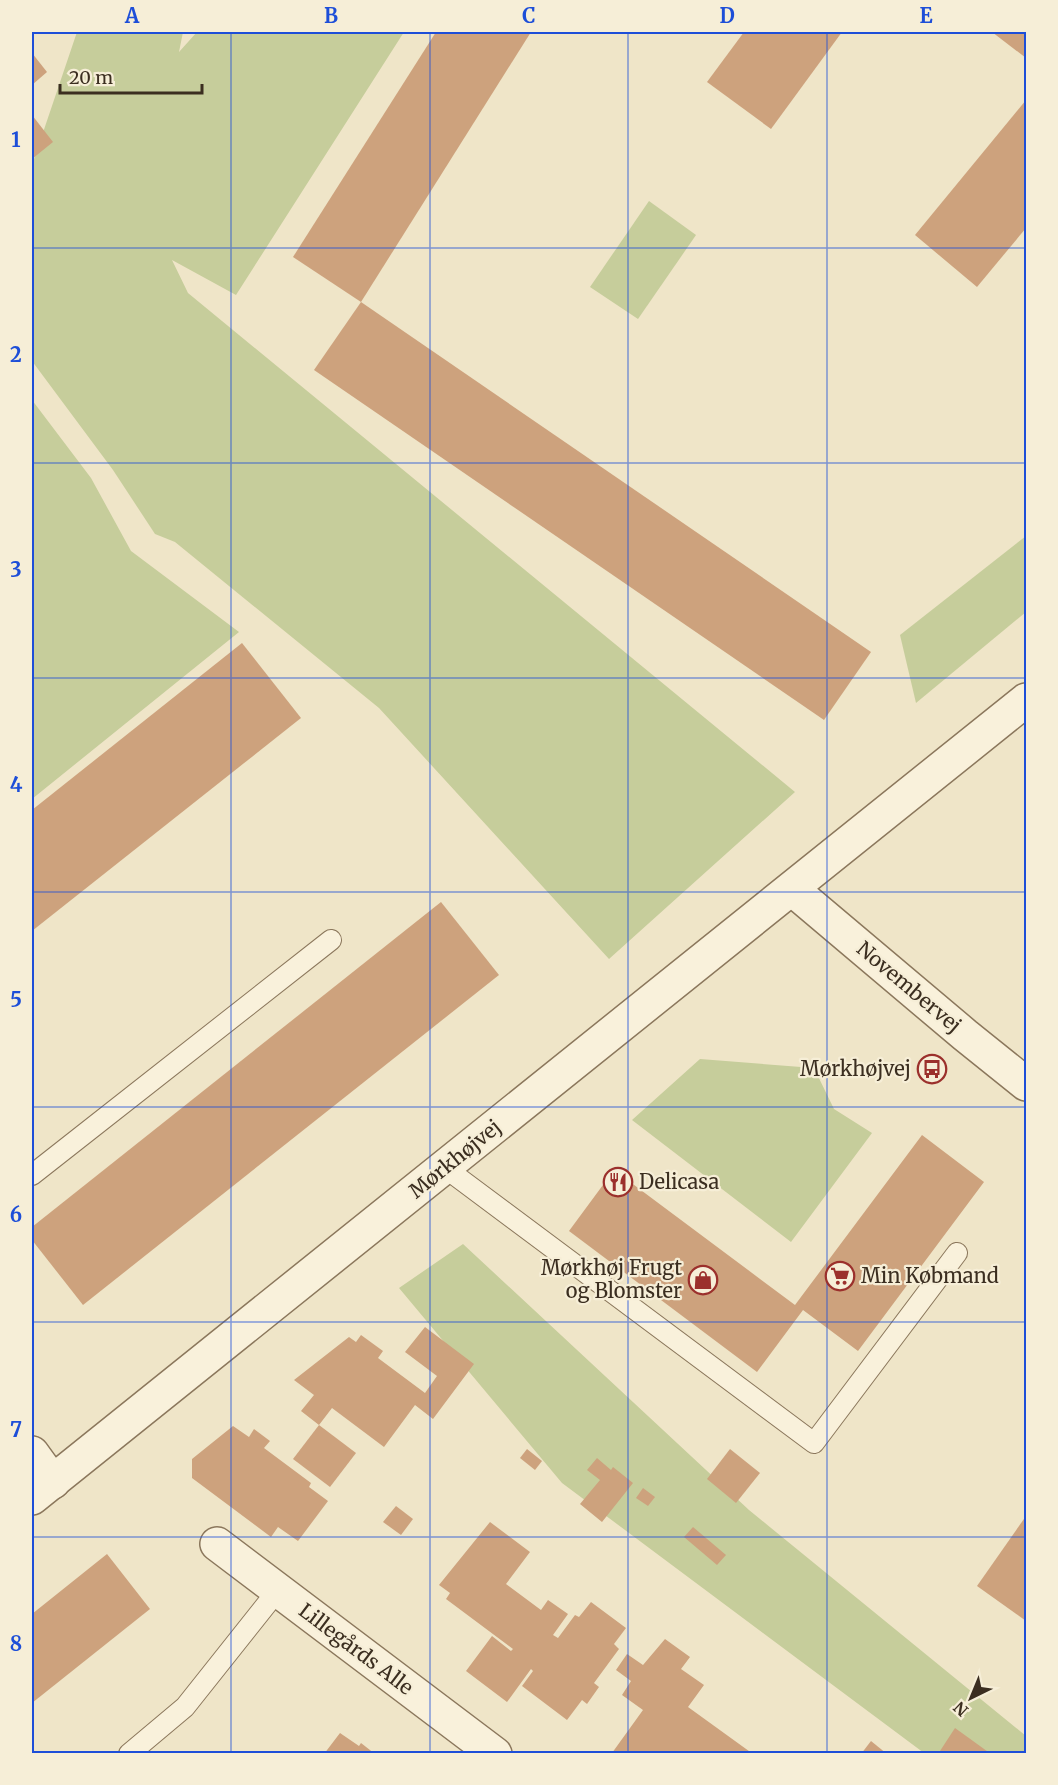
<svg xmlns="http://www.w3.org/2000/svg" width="1058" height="1785" font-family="Merriweather,serif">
  <rect width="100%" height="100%" fill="#efe5c8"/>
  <g fill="#c6cd9b">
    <path d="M 77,32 L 183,32 L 179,52 L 197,32 L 404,32 L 236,295 L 172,260 L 188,293 L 795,792 L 609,959 L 379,708 L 175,542 L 155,534 L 113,470 L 32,361 L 32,165 Z"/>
    <path d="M 649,201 L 696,235 L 638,319 L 590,287 Z"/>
    <path d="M 32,400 L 91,478 L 131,551 L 239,632 L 32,799 Z"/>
    <path d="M 1026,536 L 1026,612 L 916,703 L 900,635 Z"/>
    <path d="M 700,1059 L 814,1068 L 834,1109 L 872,1133 L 791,1242 L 632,1120 Z"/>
    <path d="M 463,1244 L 749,1510 L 1026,1736 L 1026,1753 L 924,1753 L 562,1483 L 399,1288 Z"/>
  </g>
  <g fill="#cda27d">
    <path d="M 436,32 L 531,32 L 361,302 L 293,257 Z"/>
    <path d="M 744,32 L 842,32 L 771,129 L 707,82 Z"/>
    <path d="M 992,32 L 1026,32 L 1026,58 Z"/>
    <path d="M 32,53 L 47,72 L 32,85 Z"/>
    <path d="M 1026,100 L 1026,228 L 977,287 L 915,235 Z"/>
    <path d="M 32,115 L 53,142 L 32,159 Z"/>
    <path d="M 361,302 L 871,652 L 824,720 L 314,370 Z"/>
    <path d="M 242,643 L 301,718 L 32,931 L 32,810 Z"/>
    <path d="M 441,902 L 499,975 L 83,1305 L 32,1240 L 32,1227 Z"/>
    <path d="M 922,1135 L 984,1182 L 858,1351 L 803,1310 L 757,1372 L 569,1231 L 614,1170 L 795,1305 Z"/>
    <path d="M 425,1327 L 474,1364 L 433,1419 L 415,1405 L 384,1447 L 332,1408 L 319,1425 L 301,1411 L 314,1395 L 294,1380 L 349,1337 L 356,1342 L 361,1335 L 383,1351 L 378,1358 L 425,1393 L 437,1376 L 405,1352 Z"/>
    <path d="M 319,1425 L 356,1453 L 330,1487 L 293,1459 Z"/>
    <path d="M 233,1426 L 249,1437 L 254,1429 L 270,1441 L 264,1448 L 311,1483 L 309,1487 L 328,1501 L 298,1541 L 278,1527 L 271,1537 L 192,1478 L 192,1459 Z"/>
    <path d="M 527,1449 L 542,1461 L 535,1470 L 520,1458 Z"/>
    <path d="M 730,1449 L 760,1473 L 736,1503 L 707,1479 Z"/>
    <path d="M 597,1458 L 611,1470 L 613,1467 L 633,1483 L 602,1522 L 580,1504 L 600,1480 L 587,1470 Z"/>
    <path d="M 643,1488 L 655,1497 L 648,1506 L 636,1498 Z"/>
    <path d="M 396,1506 L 413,1519 L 401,1535 L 383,1522 Z"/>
    <path d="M 1026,1516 L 1026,1621 L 977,1586 Z"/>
    <path d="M 490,1522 L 530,1552 L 506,1584 L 541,1610 L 548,1600 L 568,1614 L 553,1635 L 558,1638 L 575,1615 L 579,1617 L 591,1602 L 626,1628 L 614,1644 L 619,1649 L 594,1683 L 599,1687 L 587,1704 L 582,1700 L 567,1720 L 522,1686 L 533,1671 L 531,1669 L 507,1702 L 466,1671 L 492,1636 L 511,1651 L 513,1649 L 446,1599 L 450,1593 L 439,1585 Z"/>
    <path d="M 693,1527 L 726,1555 L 717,1565 L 684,1537 Z"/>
    <path d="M 107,1554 L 150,1609 L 32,1703 L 32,1614 Z"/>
    <path d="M 665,1639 L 690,1657 L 681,1669 L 704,1685 L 688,1707 L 753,1754 L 612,1753 L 643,1710 L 622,1695 L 631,1681 L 616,1670 L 627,1654 L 643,1665 Z"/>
    <path d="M 955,1728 L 991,1754 L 944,1754 L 940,1751 Z"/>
    <path d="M 340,1733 L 359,1746 L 361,1743 L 375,1754 L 324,1754 Z"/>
    <path d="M 871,1741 L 887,1754 L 861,1754 Z"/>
  </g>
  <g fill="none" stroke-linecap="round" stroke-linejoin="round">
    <g stroke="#8b775c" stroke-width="22">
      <g id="service">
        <path d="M 444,1167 L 814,1443 L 957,1253"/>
        <path d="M 32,1175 L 331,940"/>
        <path d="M 129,1754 L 185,1707 L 278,1590"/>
      </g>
    </g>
    <g stroke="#8b775c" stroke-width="36">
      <g id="minor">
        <path d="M 32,1453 L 53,1482"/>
        <path d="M 217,1544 L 495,1754"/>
      </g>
    </g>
    <g stroke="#8b775c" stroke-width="36">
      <g id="tertiary">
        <path d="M 792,889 L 965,1035 L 1026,1084"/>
        <path d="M 32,1498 L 1026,700"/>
      </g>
    </g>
    <use href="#service" stroke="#f9f1db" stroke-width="20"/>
    <use href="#minor" stroke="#f9f1db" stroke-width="33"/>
    <use href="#tertiary" stroke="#f9f1db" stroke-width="33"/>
  </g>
  <path fill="none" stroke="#1d4ed8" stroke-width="1.5" stroke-opacity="0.55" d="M 231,32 L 231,1754M 430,32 L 430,1754M 628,32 L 628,1754M 827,32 L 827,1754M 32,248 L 1026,248M 32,463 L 1026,463M 32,678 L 1026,678M 32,892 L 1026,892M 32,1107 L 1026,1107M 32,1322 L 1026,1322M 32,1537 L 1026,1537"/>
  <defs>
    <g id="bus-ring" transform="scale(1.5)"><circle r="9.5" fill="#f6eed7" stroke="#9b302c" stroke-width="1.5"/><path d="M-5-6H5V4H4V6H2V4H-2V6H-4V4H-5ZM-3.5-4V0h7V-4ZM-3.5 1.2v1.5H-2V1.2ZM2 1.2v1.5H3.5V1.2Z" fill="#9b302c"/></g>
    <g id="restaurant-ring" transform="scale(1.5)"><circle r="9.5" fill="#f6eed7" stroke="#9b302c" stroke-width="1.5"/><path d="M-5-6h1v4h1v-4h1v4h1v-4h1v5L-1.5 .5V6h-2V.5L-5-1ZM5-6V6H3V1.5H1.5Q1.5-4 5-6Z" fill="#9b302c"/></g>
    <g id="supermarket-ring" transform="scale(1.5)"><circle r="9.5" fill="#f6eed7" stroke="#9b302c" stroke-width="1.5"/><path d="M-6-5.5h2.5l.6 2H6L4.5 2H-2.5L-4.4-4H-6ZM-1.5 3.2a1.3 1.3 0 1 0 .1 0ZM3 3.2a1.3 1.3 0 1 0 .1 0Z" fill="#9b302c"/></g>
    <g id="shop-ring" transform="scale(1.5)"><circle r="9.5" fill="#f6eed7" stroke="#9b302c" stroke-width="1.5"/><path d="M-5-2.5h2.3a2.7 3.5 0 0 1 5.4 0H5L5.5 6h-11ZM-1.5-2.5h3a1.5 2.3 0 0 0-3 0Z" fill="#9b302c"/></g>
  </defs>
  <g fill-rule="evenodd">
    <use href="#bus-ring" x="932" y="1069"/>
    <use href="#restaurant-ring" x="618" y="1182"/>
    <use href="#supermarket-ring" x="840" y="1276"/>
    <use href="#shop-ring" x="703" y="1280"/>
  </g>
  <g text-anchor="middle" stroke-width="4.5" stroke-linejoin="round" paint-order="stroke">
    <g font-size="20" fill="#3b2e20" stroke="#f6eed7">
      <text transform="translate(909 987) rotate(40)" y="7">Novembervej</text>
      <text transform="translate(455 1159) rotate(-39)" y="7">Mørkhøjvej</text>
      <text transform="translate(356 1649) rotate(37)" y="7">Lillegårds Alle</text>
    </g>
    <g font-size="20" fill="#3b2e20" stroke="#f6eed7" text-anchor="end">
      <text x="911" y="1076">Mørkhøjvej</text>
      <text x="639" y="1189" text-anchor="start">Delicasa</text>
      <text x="682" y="1275">Mørkhøj Frugt<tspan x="682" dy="23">og Blomster</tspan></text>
      <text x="861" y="1283" text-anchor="start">Min Købmand</text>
    </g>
  </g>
  <rect width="1058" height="1785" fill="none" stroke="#f6eed7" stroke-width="66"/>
  <g transform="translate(971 1698) rotate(223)" stroke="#f6eed7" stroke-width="4.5" paint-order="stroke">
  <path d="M0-4.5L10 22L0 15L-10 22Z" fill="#3b2e20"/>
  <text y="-9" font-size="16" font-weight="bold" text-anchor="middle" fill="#3b2e20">N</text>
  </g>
  <path d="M60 84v9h142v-9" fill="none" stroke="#3b2e20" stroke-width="3"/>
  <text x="69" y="84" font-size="18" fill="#3b2e20" stroke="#f6eed7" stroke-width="4.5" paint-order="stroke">20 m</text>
  <rect x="33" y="33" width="992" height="1719" fill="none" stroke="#1d4ed8" stroke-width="2"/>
  <g font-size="20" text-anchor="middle" font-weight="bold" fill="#1d4ed8">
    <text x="132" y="23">A</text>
    <text x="331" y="23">B</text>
    <text x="529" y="23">C</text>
    <text x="727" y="23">D</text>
    <text x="926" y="23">E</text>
    <text x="16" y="147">1</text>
    <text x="16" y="362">2</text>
    <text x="16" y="577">3</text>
    <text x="16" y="792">4</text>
    <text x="16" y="1007">5</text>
    <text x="16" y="1222">6</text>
    <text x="16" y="1437">7</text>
    <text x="16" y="1651">8</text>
  </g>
</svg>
